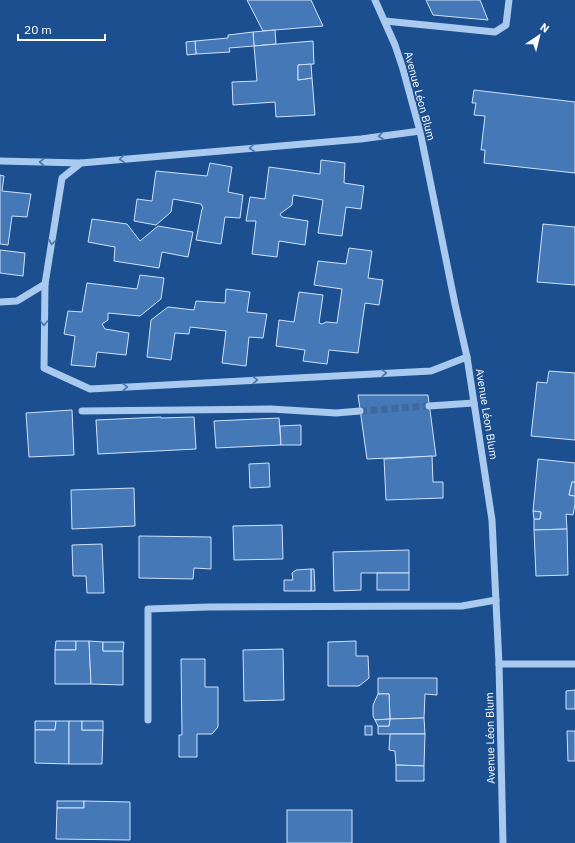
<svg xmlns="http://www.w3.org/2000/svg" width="575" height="843" font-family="'IBM Plex Sans',sans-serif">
  <rect width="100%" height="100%" fill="#1b4f8f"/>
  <g fill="#4478b7" stroke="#cfe3fa">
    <path d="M 247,0 L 311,0 L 323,26 L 263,31 Z"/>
    <path d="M 426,0 L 480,0 L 488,20 L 433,15 Z"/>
    <path d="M 275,30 L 276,44 L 254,46 L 253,32 Z"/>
    <path d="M 253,32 L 254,46 L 229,48 L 230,52 L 196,54 L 195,41 L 228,38 L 228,35 Z"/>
    <path d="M 195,41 L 196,54 L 187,55 L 186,42 Z"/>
    <path d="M 313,41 L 314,64 L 298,65 L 298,80 L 312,78 L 315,115 L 276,117 L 275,102 L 233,105 L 232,82 L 257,81 L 254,46 Z"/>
    <path d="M 311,64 L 312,78 L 298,80 L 298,65 Z"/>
    <path d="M 474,90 L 575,102 L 575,173 L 484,163 L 485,150 L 481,150 L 485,116 L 474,115 L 476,103 L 472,103 Z"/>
    <path d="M 321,160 L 345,163 L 344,183 L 364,186 L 361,209 L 346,207 L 342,236 L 318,233 L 323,200 L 293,195 L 292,205 L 280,214 L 282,217 L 308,221 L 305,245 L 279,241 L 277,257 L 252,254 L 256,221 L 246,221 L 250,197 L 265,199 L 269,167 L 320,174 Z"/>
    <path d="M 210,163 L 232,167 L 228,192 L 243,195 L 240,218 L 225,217 L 221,244 L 196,240 L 202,209 L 203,208 L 201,204 L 173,199 L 171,212 L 156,225 L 134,221 L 137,199 L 152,201 L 156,171 L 207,176 Z"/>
    <path d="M 0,175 L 4,176 L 2,191 L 31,194 L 27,217 L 12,216 L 8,245 L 0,244 Z"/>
    <path d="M 92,219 L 127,224 L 140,241 L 158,226 L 193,232 L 188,257 L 162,252 L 159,268 L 114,261 L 115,247 L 88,242 Z"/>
    <path d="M 543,224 L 575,227 L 575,285 L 537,282 Z"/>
    <path d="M 349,248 L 372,251 L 368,278 L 383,280 L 379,305 L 365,303 L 358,353 L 329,350 L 327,364 L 303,361 L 305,350 L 276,346 L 279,320 L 294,322 L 299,292 L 323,295 L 319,323 L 322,324 L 326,322 L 337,323 L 342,289 L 314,285 L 318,261 L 346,264 Z"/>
    <path d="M 0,250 L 25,253 L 23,276 L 0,273 Z"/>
    <path d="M 140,275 L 164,278 L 161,299 L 140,316 L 108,313 L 108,320 L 102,324 L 105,329 L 129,333 L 126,355 L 97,352 L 95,367 L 71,365 L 75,336 L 64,334 L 68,311 L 82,312 L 87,283 L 137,289 Z"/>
    <path d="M 226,289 L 250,292 L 247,312 L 267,314 L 263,338 L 249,337 L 246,366 L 222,363 L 226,331 L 190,327 L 189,334 L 175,333 L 171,360 L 147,357 L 151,320 L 168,307 L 194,310 L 196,301 L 225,303 Z"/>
    <path d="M 549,371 L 575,373 L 575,440 L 531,436 L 537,382 L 547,383 Z"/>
    <path d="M 358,395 L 428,395 L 436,456 L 367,459 Z"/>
    <path d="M 72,410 L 74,455 L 29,457 L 26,413 Z"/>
    <path d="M 161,417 L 161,418 L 194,417 L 196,449 L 98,454 L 96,420 Z"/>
    <path d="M 279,418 L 281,445 L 216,448 L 214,421 Z"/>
    <path d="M 301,425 L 301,445 L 281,445 L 280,426 Z"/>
    <path d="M 432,456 L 433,482 L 443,482 L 443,498 L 386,500 L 384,459 Z"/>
    <path d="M 538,459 L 575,463 L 575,482 L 572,482 L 569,495 L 575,496 L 575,504 L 573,515 L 566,514 L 567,529 L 534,530 L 534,519 L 540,519 L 541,512 L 533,511 Z"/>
    <path d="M 269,463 L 270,487 L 250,488 L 249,464 Z"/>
    <path d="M 572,482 L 575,482 L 575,496 L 569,495 Z"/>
    <path d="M 134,488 L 135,526 L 72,529 L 71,490 Z"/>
    <path d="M 533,511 L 541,512 L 540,519 L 534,519 Z"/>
    <path d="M 282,525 L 283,559 L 234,560 L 233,526 Z"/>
    <path d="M 567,529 L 568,575 L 536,576 L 534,530 Z"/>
    <path d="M 139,536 L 211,537 L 211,569 L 194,568 L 193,579 L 139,578 Z"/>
    <path d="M 102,544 L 104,593 L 87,593 L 86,576 L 73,576 L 72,545 Z"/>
    <path d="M 409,550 L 409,573 L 361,573 L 361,590 L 334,591 L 333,552 Z"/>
    <path d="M 311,569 L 314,569 L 315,591 L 311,591 Z"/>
    <path d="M 311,569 L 311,591 L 284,591 L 284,580 L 293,580 L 292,573 L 296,570 Z"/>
    <rect x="377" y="573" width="32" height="17"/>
    <path d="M 56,641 L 76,641 L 76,650 L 55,650 Z"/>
    <path d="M 76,641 L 89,641 L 91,684 L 55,684 L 55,650 L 76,650 Z"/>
    <path d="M 89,641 L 103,642 L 103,651 L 123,651 L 123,685 L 91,684 Z"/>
    <path d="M 356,641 L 356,656 L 368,656 L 369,678 L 359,686 L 328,686 L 328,642 Z"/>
    <path d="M 103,642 L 124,642 L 123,651 L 103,651 Z"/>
    <path d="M 283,649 L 284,700 L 244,701 L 243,650 Z"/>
    <path d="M 181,659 L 205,659 L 205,687 L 218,687 L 218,727 L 212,734 L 197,734 L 197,757 L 179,757 L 179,735 L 182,735 Z"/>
    <path d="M 378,678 L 437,678 L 437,695 L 425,694 L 424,718 L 390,719 L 389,694 L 378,694 Z"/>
    <path d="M 575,690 L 575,709 L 566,709 L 566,691 Z"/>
    <path d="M 378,694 L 389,694 L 390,719 L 375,720 L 373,716 L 373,705 Z"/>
    <path d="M 424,718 L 425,734 L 378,734 L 378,726 L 389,726 L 390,719 Z"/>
    <path d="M 390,719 L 389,726 L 378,726 L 375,720 Z"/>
    <path d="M 35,721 L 56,721 L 55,730 L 35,730 Z"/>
    <path d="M 56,721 L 69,721 L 69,764 L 35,763 L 35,730 L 55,730 Z"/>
    <path d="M 69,721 L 82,721 L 82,730 L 103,730 L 102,764 L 69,764 Z"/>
    <rect x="82" y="721" width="21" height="9"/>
    <rect x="365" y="726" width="7" height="9"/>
    <path d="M 567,731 L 575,731 L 575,761 L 568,761 Z"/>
    <path d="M 390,734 L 425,734 L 424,766 L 396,765 L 395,751 L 389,750 Z"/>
    <path d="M 396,765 L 424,766 L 424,781 L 396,781 Z"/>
    <rect x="57" y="801" width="27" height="7"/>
    <path d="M 84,801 L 130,802 L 130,840 L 56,839 L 57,808 L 84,808 Z"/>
    <rect x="287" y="810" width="65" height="33"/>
  </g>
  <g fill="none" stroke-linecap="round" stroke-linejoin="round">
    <path stroke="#3d69a0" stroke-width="7" stroke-dasharray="7 3.5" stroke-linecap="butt" d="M 360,411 L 429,406"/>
    <g stroke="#a9c9ee" stroke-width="7">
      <path d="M 375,0 L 395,45 L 403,69 L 420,131 L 455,304 L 467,357 L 492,520 L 499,664 L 503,843"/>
      <path d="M 385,21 L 495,32 L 506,25 L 509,0"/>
      <path d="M 420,131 L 361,139 L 81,163 L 62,178 L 45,284 L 44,368 L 90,389 L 431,371 L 467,357"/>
      <path d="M 0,161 L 81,163"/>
      <path d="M 0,302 L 17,301 L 45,284"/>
      <path d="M 429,406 L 474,403"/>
      <path d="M 82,411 L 271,409 L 336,413 L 360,411"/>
      <path d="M 499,664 L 575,664"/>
      <path d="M 148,720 L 148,609 L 209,607 L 462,606 L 496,600"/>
    </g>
  </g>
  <defs><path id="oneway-chevron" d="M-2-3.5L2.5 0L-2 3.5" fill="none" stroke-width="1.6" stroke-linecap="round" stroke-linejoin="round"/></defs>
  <g stroke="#4674ac">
    <use href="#oneway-chevron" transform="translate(381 136) rotate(172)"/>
    <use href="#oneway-chevron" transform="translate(252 148) rotate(175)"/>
    <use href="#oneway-chevron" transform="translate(122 159) rotate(175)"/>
    <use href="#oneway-chevron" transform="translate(42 162) rotate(-178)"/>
    <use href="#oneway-chevron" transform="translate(52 242) rotate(99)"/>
    <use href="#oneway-chevron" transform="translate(44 323) rotate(91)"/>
    <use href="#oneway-chevron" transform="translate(384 373) rotate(-3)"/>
    <use href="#oneway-chevron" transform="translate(255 380) rotate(-3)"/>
    <use href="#oneway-chevron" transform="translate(125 387) rotate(-3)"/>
  </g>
  <g text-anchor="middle" stroke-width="4" stroke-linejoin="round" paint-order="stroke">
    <g font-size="11" fill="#fff" stroke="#1b4f8f">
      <text transform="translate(420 96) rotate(75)" y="4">Avenue Léon Blum</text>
      <text transform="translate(487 414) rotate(81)" y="4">Avenue Léon Blum</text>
      <text transform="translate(490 738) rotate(-91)" y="4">Avenue Léon Blum</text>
    </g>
  </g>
  <g transform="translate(539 36) rotate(35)" stroke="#1b4f8f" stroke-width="3" paint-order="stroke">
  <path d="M0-3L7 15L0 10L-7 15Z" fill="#ffffff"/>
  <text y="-6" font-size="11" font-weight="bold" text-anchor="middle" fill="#ffffff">N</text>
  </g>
  <path d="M18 34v6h87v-6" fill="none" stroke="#ffffff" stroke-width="2"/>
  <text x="24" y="34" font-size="12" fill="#ffffff" stroke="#1b4f8f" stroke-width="3" paint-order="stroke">20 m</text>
</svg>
